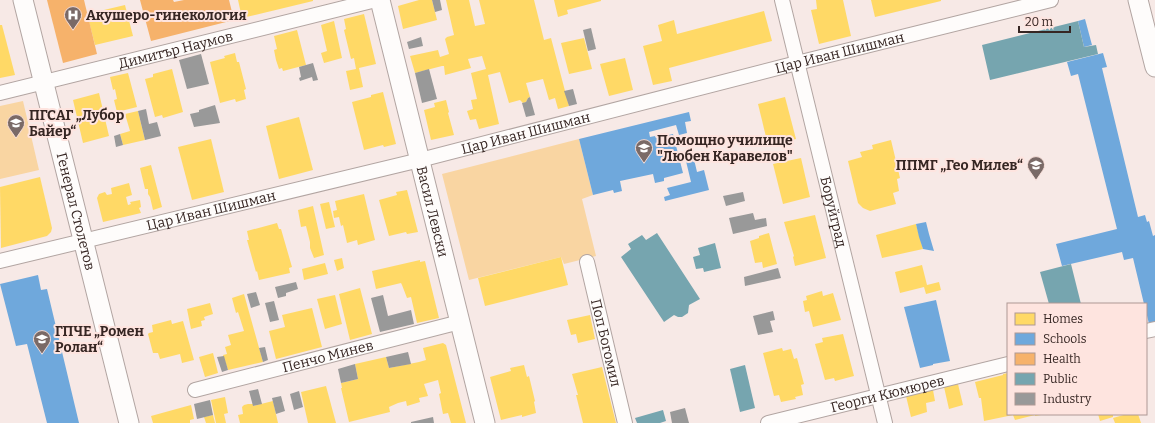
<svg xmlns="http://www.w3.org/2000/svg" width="1155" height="423" font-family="Bitter,serif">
  <rect width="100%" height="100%" fill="#f7e9e6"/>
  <g fill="#f9d5a2">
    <path d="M 23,101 L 39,170 L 0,179 L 0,106 Z"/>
    <path d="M 579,139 L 593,195 L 582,199 L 596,256 L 564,264 L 561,257 L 469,280 L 442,174 Z"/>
  </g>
  <g fill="#ffd966">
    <path d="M 238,0 L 313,0 L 313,1 L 242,18 Z"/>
    <path d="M 419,0 L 432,0 L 437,20 L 403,29 L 398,6 Z"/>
    <path d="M 446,0 L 469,0 L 475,26 L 485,24 L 479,0 L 534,0 L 544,40 L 551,38 L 569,106 L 558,109 L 555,98 L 549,100 L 543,79 L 526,83 L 530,97 L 528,98 L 526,102 L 523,103 L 520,100 L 509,103 L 500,72 L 488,75 L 499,124 L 479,129 L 476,119 L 470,120 L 467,111 L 473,109 L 471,100 L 477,99 L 471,73 L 486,69 L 482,56 L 468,59 L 471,68 L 445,75 L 444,66 L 442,66 L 415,73 L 410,56 L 438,50 L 440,57 L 449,54 L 445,39 L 447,37 L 454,35 Z"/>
    <path d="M 554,0 L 601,0 L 601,1 L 567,10 L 568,14 L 558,17 Z"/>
    <path d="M 816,0 L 843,0 L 851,36 L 819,44 L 811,10 L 817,9 Z"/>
    <path d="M 871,0 L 941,0 L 941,1 L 875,17 Z"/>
    <path d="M 125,5 L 133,36 L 95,45 L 87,14 Z"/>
    <path d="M 764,11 L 772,41 L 669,68 L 672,81 L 653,85 L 643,46 L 662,41 L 658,25 L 674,20 L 677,34 Z"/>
    <path d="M 364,14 L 376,64 L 359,68 L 363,87 L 350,90 L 346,71 L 356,69 L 354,58 L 351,59 L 344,30 L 346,29 L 344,19 Z"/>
    <path d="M 334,21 L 342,58 L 324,63 L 321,53 L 327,51 L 321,25 Z"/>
    <path d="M 0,25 L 2,25 L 15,75 L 0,78 Z"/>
    <path d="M 297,30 L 306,65 L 283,71 L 282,68 L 279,69 L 276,60 L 274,50 L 277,49 L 274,36 Z"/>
    <path d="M 584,38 L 592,69 L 569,74 L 561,43 Z"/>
    <path d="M 235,53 L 237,62 L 239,62 L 246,89 L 244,90 L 246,99 L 236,102 L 235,99 L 220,103 L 210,62 L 225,58 L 224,56 Z"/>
    <path d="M 625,58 L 633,90 L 609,96 L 600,64 Z"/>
    <path d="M 172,69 L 183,112 L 163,118 L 162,115 L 155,117 L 145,79 L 153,77 L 153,74 Z"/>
    <path d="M 128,73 L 137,107 L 117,112 L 114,100 L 117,99 L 115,89 L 113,90 L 110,77 Z"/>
    <path d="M 383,92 L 396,144 L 384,147 L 383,145 L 364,150 L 352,102 L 371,97 L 371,95 Z"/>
    <path d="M 99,93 L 109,136 L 83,143 L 73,100 Z"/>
    <path d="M 785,97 L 796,139 L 768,145 L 758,104 Z"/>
    <path d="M 446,100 L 449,112 L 448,113 L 454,135 L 431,140 L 424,110 L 435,107 L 434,103 Z"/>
    <path d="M 138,111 L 145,140 L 123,145 L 120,134 L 130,131 L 125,114 Z"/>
    <path d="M 299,117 L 313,170 L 279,179 L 266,126 Z"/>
    <path d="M 211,139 L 224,192 L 192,200 L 178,147 Z"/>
    <path d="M 891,140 L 900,178 L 897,179 L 899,191 L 893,193 L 896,204 L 870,211 L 863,208 L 858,203 L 848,161 L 862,157 L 860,152 L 873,149 L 872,145 Z"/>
    <path d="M 801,158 L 810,197 L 783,204 L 773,164 Z"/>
    <path d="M 151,165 L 162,207 L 153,210 L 150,197 L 148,194 L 148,189 L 145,189 L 140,168 Z"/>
    <path d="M 40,177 L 52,228 L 51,232 L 47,236 L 1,248 L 0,187 Z"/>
    <path d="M 129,183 L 132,195 L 126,197 L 128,205 L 131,204 L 130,202 L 140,200 L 141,207 L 139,208 L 141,213 L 103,222 L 97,198 L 99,194 L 105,192 L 107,195 L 112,194 L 111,188 Z"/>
    <path d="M 407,190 L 418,232 L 407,234 L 406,232 L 389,236 L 379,200 L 397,195 L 396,192 Z"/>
    <path d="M 364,194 L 375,240 L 358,245 L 357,240 L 347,243 L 343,225 L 341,226 L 339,217 L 334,218 L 333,211 L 337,210 L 335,201 Z"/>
    <path d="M 329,202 L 335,227 L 326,229 L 320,204 Z"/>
    <path d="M 313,206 L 324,255 L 314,258 L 310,248 L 310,242 L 306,226 L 301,227 L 298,210 Z"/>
    <path d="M 815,215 L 826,258 L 795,266 L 793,257 L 794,256 L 784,222 Z"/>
    <path d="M 277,223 L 279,229 L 281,229 L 292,267 L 289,268 L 290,273 L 259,280 L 257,271 L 256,272 L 247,240 L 249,240 L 247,231 Z"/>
    <path d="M 916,224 L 923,249 L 882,258 L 876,235 Z"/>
    <path d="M 769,233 L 777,264 L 763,268 L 762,262 L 755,263 L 750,241 L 759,238 L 759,236 Z"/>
    <path d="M 561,257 L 568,285 L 485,306 L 478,278 Z"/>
    <path d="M 342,258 L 344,268 L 337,271 L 334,260 Z"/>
    <path d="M 420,260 L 420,262 L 425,261 L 439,318 L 417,323 L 411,297 L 407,298 L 402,285 L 401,283 L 376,289 L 372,271 Z"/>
    <path d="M 325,263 L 328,274 L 304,280 L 302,269 Z"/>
    <path d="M 922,265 L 927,285 L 939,282 L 941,290 L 926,294 L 924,287 L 900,293 L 895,272 Z"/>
    <path d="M 360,288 L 372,334 L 350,340 L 339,294 Z"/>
    <path d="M 822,291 L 823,296 L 833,293 L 841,320 L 813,327 L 809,311 L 805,312 L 803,301 L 807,300 L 806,296 Z"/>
    <path d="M 244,294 L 263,362 L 228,370 L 223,355 L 227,354 L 225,347 L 231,345 L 228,335 L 244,331 L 238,312 L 236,313 L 232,298 Z"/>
    <path d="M 335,295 L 342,324 L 325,329 L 317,299 Z"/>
    <path d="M 210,303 L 213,314 L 204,317 L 205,320 L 201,321 L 202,326 L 191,329 L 187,309 Z"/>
    <path d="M 312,308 L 322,347 L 276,359 L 269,331 L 285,327 L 282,315 Z"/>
    <path d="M 590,315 L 595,339 L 578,343 L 576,334 L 571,335 L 567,320 Z"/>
    <path d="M 171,320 L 172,324 L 183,321 L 194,360 L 182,363 L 180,354 L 160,359 L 158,353 L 153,353 L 148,334 L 149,333 L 153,332 L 152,325 Z"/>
    <path d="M 843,334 L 854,376 L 835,381 L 834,378 L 825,380 L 815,344 L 823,342 L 822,338 Z"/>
    <path d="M 443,343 L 446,345 L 466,423 L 451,423 L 448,413 L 443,414 L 439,394 L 441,393 L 438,380 L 424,384 L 428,396 L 419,398 L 420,402 L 407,406 L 406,401 L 398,403 L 389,407 L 390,412 L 349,422 L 341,388 L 342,388 L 341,383 L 358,379 L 355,364 L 386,357 L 389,368 L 419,362 L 426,360 L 423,348 Z"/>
    <path d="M 782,348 L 783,351 L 791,349 L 794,359 L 797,358 L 804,384 L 801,385 L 803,395 L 795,397 L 796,399 L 781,402 L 779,395 L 774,396 L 763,353 Z"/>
    <path d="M 213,353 L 218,373 L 205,377 L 199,357 Z"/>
    <path d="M 524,365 L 527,377 L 529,376 L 535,401 L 534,402 L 536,413 L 522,417 L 522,415 L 501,420 L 490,377 L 511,371 L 510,368 Z"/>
    <path d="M 602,367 L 616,423 L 583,423 L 576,395 L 578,395 L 572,374 Z"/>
    <path d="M 1008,373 L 1008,414 L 1041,415 L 1035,416 L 1035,415 L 1015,420 L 1013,415 L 984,421 L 981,398 L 979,398 L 975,382 L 1003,375 L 1003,374 Z"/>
    <path d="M 958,384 L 963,405 L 949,409 L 944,387 Z"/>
    <path d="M 326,386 L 336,423 L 308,423 L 301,392 Z"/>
    <path d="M 933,390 L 935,401 L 926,403 L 927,412 L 911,417 L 906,396 Z"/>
    <path d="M 225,397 L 228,413 L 224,414 L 226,423 L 216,423 L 211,400 Z"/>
    <path d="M 273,401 L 278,423 L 240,423 L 238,415 L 243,414 L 242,407 L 244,405 L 248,404 L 253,404 L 253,406 Z"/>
    <path d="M 191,405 L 194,419 L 190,420 L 190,423 L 153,423 L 151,416 Z"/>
    <path d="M 1098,414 L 1113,414 L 1113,417 L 1100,421 Z"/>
    <path d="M 1127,414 L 1138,414 L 1141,423 L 1115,423 L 1113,418 Z"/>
    <path d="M 213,415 L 215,423 L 206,423 L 204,417 Z"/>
  </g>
  <g fill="#6fa8dc">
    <path d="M 1085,19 L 1092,45 L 1084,47 L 1078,21 Z"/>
    <path d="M 1103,53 L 1107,67 L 1102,68 L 1138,217 L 1145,215 L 1147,222 L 1149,221 L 1153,236 L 1155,235 L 1155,322 L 1149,324 L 1146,311 L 1146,304 L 1144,304 L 1133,258 L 1124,260 L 1122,252 L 1062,266 L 1056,244 L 1117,229 L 1078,74 L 1071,76 L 1067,62 Z"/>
    <path d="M 689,112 L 691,121 L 685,122 L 687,133 L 679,135 L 676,125 L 649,132 L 650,137 L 655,136 L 656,138 L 673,134 L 683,173 L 664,178 L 664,181 L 655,183 L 653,174 L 620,181 L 622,191 L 614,193 L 613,190 L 593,195 L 579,139 Z"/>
    <path d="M 693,155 L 697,172 L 704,170 L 709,190 L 665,201 L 664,197 L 670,195 L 667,188 L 691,182 L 685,157 Z"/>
    <path d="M 926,222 L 929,234 L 934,251 L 923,249 L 919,237 L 916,224 Z"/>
    <path d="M 38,275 L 41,290 L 47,289 L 79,423 L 47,423 L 27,344 L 16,346 L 0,284 Z"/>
    <path d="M 936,300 L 950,361 L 933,364 L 933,365 L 920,368 L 904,307 Z"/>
  </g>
  <g fill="#f6b26b">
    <path d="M 47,0 L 84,0 L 97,54 L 63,63 Z"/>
    <path d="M 140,0 L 173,0 L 174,2 L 184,0 L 229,0 L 234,20 L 151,41 Z"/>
  </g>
  <g fill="#76a5af">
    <path d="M 1078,21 L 1084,47 L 1096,45 L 1098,54 L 990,80 L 982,45 Z"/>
    <path d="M 657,233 L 700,299 L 689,305 L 688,313 L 682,317 L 678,317 L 674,315 L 664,322 L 621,257 L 631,249 L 628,244 L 642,235 L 646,240 Z"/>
    <path d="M 715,243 L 721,268 L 704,272 L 703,268 L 696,269 L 693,257 L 700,255 L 698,248 Z"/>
    <path d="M 1071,264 L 1081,304 L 1049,304 L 1040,272 Z"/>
    <path d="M 745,365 L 755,408 L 740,412 L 730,369 Z"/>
    <path d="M 663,410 L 666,421 L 660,423 L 637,423 L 635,418 Z"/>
  </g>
  <g fill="#999">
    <path d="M 432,0 L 440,0 L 442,10 L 435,12 Z"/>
    <path d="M 591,28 L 596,49 L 588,51 L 583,30 Z"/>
    <path d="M 421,37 L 423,46 L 409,49 L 407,42 Z"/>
    <path d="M 201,54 L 209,84 L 187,89 L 179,60 Z"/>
    <path d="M 313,63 L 318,80 L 313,81 L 312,77 L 300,81 L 299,78 L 301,77 L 299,67 Z"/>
    <path d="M 429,69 L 437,99 L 422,103 L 415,73 Z"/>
    <path d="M 573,89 L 577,104 L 569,106 L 564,91 Z"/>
    <path d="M 530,97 L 535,115 L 526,117 L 522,103 L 526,102 L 528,98 Z"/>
    <path d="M 215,105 L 220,123 L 194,127 L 190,114 L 199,112 L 199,110 Z"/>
    <path d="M 146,109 L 149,124 L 157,122 L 161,136 L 145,140 L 138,111 Z"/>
    <path d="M 120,134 L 123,145 L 116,147 L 114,136 Z"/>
    <path d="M 743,192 L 745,201 L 726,206 L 723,196 Z"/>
    <path d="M 753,213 L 755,220 L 766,218 L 767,226 L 733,234 L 729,218 Z"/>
    <path d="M 778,268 L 781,278 L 745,286 L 744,277 Z"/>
    <path d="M 296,282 L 298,289 L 286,293 L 286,296 L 278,298 L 275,287 Z"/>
    <path d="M 256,292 L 260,305 L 251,308 L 247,294 Z"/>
    <path d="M 383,295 L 388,316 L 411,310 L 414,324 L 380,332 L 371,298 Z"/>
    <path d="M 274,301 L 279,320 L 270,322 L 265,303 Z"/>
    <path d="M 773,311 L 775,320 L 770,321 L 773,332 L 758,335 L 753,316 Z"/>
    <path d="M 265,347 L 268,360 L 263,362 L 259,348 Z"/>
    <path d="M 408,352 L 411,364 L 389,368 L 386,357 Z"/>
    <path d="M 224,356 L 228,370 L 222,372 L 217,357 Z"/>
    <path d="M 355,364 L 358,379 L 341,383 L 338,369 Z"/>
    <path d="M 258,389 L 262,404 L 253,406 L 249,391 Z"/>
    <path d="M 299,391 L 303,407 L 294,410 L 290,394 Z"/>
    <path d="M 281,396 L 285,411 L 276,414 L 272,398 Z"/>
    <path d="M 210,400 L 213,415 L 197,419 L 194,404 Z"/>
    <path d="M 685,408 L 689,423 L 672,423 L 670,412 Z"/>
    <path d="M 433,417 L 434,423 L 411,423 L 411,422 Z"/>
  </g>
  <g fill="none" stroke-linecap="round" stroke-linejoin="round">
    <g stroke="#b2a5a2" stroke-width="16">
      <g id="street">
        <path id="s1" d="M 782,0 L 885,423"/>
        <path id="s2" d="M 0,93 L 376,0"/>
        <path id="s3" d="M 0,261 L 420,160 L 797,63 L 1051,0"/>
        <path id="s4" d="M 587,262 L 625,423"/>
        <path d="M 1146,331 L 1155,329"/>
        <path id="s5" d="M 195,390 L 460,322"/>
        <path id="s6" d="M 768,423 L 1008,364"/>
      </g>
    </g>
    <g stroke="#b2a5a2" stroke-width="21">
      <g id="secondary">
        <path id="s7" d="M 23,0 L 129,423"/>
        <path id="s8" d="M 380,0 L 485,423"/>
        <path d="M 1138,0 L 1155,67"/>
      </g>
    </g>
    <use href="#street" stroke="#fefcfb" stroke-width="14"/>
    <use href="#secondary" stroke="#fefcfb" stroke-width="19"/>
  </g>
  <defs>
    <g id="hospital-pin" transform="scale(0.9)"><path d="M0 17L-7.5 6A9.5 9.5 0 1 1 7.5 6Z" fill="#7a6a67" stroke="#fee4df"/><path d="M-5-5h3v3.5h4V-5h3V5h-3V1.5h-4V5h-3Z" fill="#fff"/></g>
    <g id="school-pin" transform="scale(0.9)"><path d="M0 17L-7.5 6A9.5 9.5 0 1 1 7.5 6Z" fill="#7a6a67" stroke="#fee4df"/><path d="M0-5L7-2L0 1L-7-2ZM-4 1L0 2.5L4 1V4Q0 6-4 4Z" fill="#fff"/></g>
  </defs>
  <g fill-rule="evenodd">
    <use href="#hospital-pin" x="73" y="15"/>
    <use href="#school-pin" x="16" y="123"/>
    <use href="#school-pin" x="644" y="148"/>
    <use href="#school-pin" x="1036" y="165"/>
    <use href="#school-pin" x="42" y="339"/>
  </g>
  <g text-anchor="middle" stroke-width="4" stroke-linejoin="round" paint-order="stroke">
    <g font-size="14" font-weight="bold" fill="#362623" stroke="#fee4df" text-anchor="start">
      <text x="86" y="20">Акушеро-гинекология</text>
      <text x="29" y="120">ПГСАГ „Лубор<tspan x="29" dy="16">Байер“</tspan></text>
      <text x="657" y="145">Помощно училище<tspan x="657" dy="16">"Любен Каравелов"</tspan></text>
      <text x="1023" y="170" text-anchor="end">ППМГ „Гео Милев“</text>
      <text x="55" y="336">ГПЧЕ „Ромен<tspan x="55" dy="16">Ролан“</tspan></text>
    </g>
    <g font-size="14" fill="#362623" stroke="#fee4df">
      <text dy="5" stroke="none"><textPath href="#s2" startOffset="181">Димитър Наумов</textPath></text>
      <text dy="5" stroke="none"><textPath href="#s3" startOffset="865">Цар Иван Шишман</textPath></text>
      <text dy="5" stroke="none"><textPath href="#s3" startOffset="541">Цар Иван Шишман</textPath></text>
      <text dy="5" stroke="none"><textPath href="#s3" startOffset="217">Цар Иван Шишман</textPath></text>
      <text dy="5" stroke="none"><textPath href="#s7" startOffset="218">Генерал Столетов</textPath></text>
      <text dy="5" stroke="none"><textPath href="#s1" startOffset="218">Боруйград</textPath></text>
      <text dy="5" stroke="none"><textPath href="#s8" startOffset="218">Васил Левски</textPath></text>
      <text dy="5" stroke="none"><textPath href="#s4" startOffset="83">Поп Богомил</textPath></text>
      <text dy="5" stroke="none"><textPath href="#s5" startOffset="137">Пенчо Минев</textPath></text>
      <text dy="5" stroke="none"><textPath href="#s6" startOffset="123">Георги Кюмюрев</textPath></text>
    </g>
  </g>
  <rect x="1007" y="303" width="140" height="112" fill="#fee4df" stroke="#ae9894"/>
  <rect x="1015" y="313" width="20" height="12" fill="#ffd966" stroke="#ae9894"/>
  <text x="1043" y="323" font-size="12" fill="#362623">Homes</text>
  <rect x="1015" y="333" width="20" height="12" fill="#6fa8dc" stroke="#ae9894"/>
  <text x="1043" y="343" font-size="12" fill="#362623">Schools</text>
  <rect x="1015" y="353" width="20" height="12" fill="#f6b26b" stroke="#ae9894"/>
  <text x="1043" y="363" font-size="12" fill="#362623">Health</text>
  <rect x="1015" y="373" width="20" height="12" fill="#76a5af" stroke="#ae9894"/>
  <text x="1043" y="383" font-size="12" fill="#362623">Public</text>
  <rect x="1015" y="393" width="20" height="12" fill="#999999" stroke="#ae9894"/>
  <text x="1043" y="403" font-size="12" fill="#362623">Industry</text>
  <path d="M1019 26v6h51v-6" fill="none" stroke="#362623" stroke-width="2"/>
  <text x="1025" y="26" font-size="12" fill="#362623" stroke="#fee4df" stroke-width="3" paint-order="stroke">20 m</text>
</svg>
